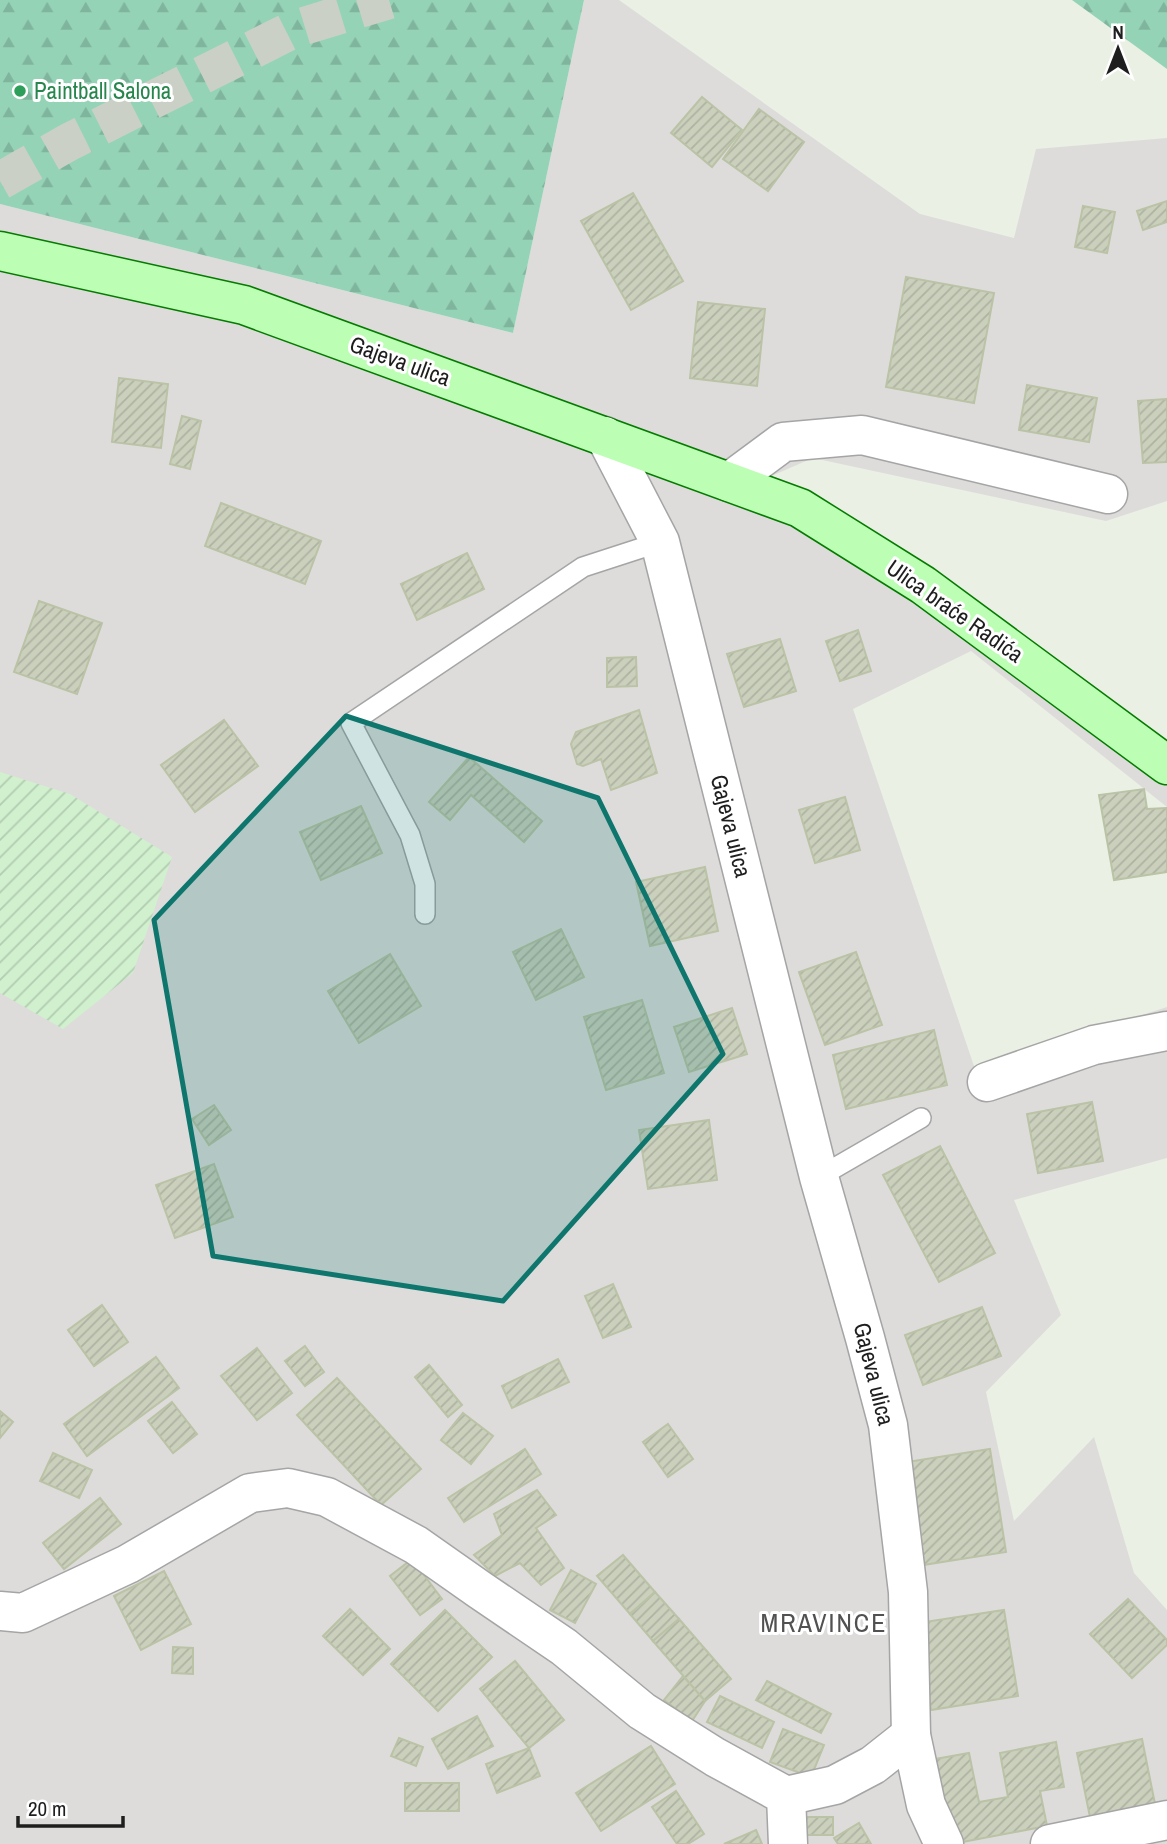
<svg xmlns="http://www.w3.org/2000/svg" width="1167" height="1844" font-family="'Archivo Narrow',sans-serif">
  <defs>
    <pattern id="farmland-furrows" width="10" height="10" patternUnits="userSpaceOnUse" patternTransform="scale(1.75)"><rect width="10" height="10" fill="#d0f0ce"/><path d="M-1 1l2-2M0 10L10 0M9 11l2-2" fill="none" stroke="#b2cdb0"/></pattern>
    <pattern id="forest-firs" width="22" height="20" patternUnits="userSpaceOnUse" patternTransform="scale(1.75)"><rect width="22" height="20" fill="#95d3b7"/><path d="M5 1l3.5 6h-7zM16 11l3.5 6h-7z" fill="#80b59d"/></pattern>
    <pattern id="building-hatch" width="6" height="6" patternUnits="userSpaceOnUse" patternTransform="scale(1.75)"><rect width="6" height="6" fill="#cbd0bd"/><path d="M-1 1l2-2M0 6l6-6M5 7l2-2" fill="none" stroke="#aeb2a2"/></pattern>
  </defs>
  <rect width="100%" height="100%" fill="#eaf0e4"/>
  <path fill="#dddcdb" d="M 584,0 L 619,0 L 920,214 L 1014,238 L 1036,149 L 1167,138 L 1167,501 L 1106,521 L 813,458 L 769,477 L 1167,745 L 1167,807 L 971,651 L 853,709 L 975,1069 L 1167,1007 L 1167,1158 L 1014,1200 L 1061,1315 L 986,1392 L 1014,1521 L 1094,1437 L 1134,1573 L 1167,1610 L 1167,1844 L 0,1844 L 0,204 L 513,333 Z"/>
  <path fill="url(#farmland-furrows)" d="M 0,772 L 70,794 L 172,857 L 133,973 L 63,1029 L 0,993 Z"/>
  <g fill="url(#forest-firs)">
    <path d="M 0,0 L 584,0 L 513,333 L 0,204 Z"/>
    <path d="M 1072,0 L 1167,0 L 1167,69 Z"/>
  </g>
  <g fill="url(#building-hatch)" stroke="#bac3a5" stroke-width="2">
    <path d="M 702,97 L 742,130 L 712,167 L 671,133 Z"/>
    <path d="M 759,109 L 804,142 L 768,191 L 723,159 Z"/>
    <path d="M 633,193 L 683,281 L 631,310 L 581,221 Z"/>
    <path d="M 1167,201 L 1167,222 L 1143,230 L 1137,211 Z"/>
    <path d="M 1083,206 L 1115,212 L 1107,253 L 1075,247 Z"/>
    <path d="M 906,277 L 994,293 L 974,403 L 886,387 Z"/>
    <path d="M 698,302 L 765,309 L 757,386 L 690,378 Z"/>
    <path d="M 119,378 L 168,384 L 161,448 L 112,442 Z"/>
    <path d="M 1027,385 L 1097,398 L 1089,442 L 1019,430 Z"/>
    <path d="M 1167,399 L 1167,462 L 1143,463 L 1138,401 Z"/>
    <path d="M 182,416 L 201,421 L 190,469 L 170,464 Z"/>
    <path d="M 221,503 L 321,541 L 305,584 L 205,546 Z"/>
    <path d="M 467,553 L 484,589 L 417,620 L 401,584 Z"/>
    <path d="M 39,601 L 102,623 L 77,694 L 14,672 Z"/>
    <path d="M 858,630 L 871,671 L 840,681 L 826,641 Z"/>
    <path d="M 780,639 L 796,691 L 744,707 L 727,654 Z"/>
    <path d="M 636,657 L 637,686 L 607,687 L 607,658 Z"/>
    <path d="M 639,710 L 657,773 L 611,790 L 601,759 L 583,766 L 577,764 L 571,744 L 576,732 Z"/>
    <path d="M 224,720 L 258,766 L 195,812 L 161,765 Z"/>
    <path d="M 469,757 L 542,821 L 524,842 L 471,795 L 450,820 L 429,802 Z"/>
    <path d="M 1144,789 L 1147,809 L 1167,808 L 1167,872 L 1114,880 L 1099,795 Z"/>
    <path d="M 845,797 L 860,850 L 815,863 L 799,810 Z"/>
    <path d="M 361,806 L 382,853 L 321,880 L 300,832 Z"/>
    <path d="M 705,867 L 718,931 L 650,946 L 636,882 Z"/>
    <path d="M 561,929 L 584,977 L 536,1000 L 513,952 Z"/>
    <path d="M 856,952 L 882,1025 L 825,1045 L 799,972 Z"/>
    <path d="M 390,954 L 421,1006 L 359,1043 L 328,991 Z"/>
    <path d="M 642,1000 L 664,1073 L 606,1090 L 584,1017 Z"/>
    <path d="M 732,1008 L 747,1054 L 689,1072 L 674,1027 Z"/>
    <path d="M 934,1030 L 947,1085 L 846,1109 L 833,1055 Z"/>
    <path d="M 1092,1102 L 1103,1161 L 1038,1173 L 1027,1114 Z"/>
    <path d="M 214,1105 L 231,1130 L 209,1145 L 192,1119 Z"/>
    <path d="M 709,1120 L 717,1180 L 648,1189 L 639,1130 Z"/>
    <path d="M 940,1146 L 995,1253 L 939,1282 L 883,1175 Z"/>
    <path d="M 214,1164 L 233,1217 L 175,1238 L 156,1185 Z"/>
    <path d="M 613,1284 L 631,1327 L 603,1338 L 585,1296 Z"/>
    <path d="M 102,1305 L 128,1342 L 94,1366 L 68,1330 Z"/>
    <path d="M 982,1307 L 1001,1356 L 923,1385 L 905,1335 Z"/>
    <path d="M 305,1346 L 324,1372 L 305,1386 L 285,1361 Z"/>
    <path d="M 257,1348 L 292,1393 L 257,1420 L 221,1376 Z"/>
    <path d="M 156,1357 L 179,1388 L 87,1456 L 64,1424 Z"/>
    <path d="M 558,1359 L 569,1382 L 512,1408 L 502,1386 Z"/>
    <path d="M 429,1365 L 462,1405 L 448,1417 L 415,1377 Z"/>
    <path d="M 337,1378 L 421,1469 L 381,1505 L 297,1415 Z"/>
    <path d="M 172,1402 L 197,1434 L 173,1453 L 148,1421 Z"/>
    <path d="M 0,1411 L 13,1422 L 0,1438 Z"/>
    <path d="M 463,1413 L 493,1436 L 471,1464 L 441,1440 Z"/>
    <path d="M 668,1424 L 693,1459 L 668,1477 L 643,1442 Z"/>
    <path d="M 525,1449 L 541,1474 L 464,1522 L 448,1498 Z"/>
    <path d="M 990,1449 L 1006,1552 L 923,1565 L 907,1462 Z"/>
    <path d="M 53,1453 L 92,1470 L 79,1498 L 40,1481 Z"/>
    <path d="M 537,1490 L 556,1515 L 536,1528 L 564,1568 L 541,1585 L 520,1563 L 495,1576 L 474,1555 L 502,1535 L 494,1514 Z"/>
    <path d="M 100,1498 L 121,1524 L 64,1569 L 43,1543 Z"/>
    <path d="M 623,1555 L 655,1592 L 630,1614 L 597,1576 Z"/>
    <path d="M 412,1559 L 442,1599 L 420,1615 L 390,1576 Z"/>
    <path d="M 571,1570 L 596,1584 L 575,1623 L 550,1610 Z"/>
    <path d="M 164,1571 L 191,1624 L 141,1650 L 114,1596 Z"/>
    <path d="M 655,1592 L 679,1619 L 653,1641 L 630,1614 Z"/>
    <path d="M 1128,1599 L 1167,1640 L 1167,1645 L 1132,1678 L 1090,1634 Z"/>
    <path d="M 350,1609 L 390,1649 L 363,1675 L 323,1636 Z"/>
    <path d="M 445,1610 L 492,1657 L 438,1711 L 391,1664 Z"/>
    <path d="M 1004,1610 L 1018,1696 L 931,1710 L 918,1623 Z"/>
    <path d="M 679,1619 L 731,1679 L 705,1701 L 653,1641 Z"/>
    <path d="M 173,1647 L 193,1648 L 193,1674 L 172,1673 Z"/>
    <path d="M 515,1661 L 564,1720 L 529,1748 L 480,1689 Z"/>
    <path d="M 683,1676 L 705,1701 L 692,1721 L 664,1700 Z"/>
    <path d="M 767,1681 L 831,1714 L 821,1733 L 756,1700 Z"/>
    <path d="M 720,1696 L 774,1722 L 762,1748 L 707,1722 Z"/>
    <path d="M 477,1716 L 493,1746 L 448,1769 L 432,1739 Z"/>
    <path d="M 783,1729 L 824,1745 L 811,1777 L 770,1762 Z"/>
    <path d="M 399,1738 L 423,1747 L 416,1766 L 391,1756 Z"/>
    <path d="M 1142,1739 L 1155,1804 L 1090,1817 L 1077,1753 Z"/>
    <path d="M 1056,1742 L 1064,1787 L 1040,1791 L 1047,1826 L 952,1844 L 935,1759 L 969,1753 L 979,1802 L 1008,1797 L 1000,1753 Z"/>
    <path d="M 651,1746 L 675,1784 L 601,1831 L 576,1793 Z"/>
    <path d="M 529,1748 L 540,1776 L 497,1793 L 486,1764 Z"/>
    <rect x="405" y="1783" width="54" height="28"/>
    <path d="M 676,1791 L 704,1834 L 688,1844 L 677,1844 L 652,1807 Z"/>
    <rect x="804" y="1817" width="29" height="18"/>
    <path d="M 859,1823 L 871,1844 L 838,1844 L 834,1838 Z"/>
    <path d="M 756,1830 L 762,1844 L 724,1844 Z"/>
  </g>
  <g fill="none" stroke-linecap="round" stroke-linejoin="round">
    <path stroke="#cbd0c6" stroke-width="38" stroke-dasharray="38 19" stroke-linecap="butt" d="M 0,181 L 69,142 L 294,29 L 389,0"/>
    <g stroke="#a5a5a5" stroke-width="22">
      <g id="service">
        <path d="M 425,914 L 425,884 L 410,835 L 351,723 L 583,567 L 660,542"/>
        <path d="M 819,1177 L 921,1118"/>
      </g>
    </g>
    <g stroke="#a5a5a5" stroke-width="41">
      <g id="minor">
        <path d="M 605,436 L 660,542 L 819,1177 L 865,1338 L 888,1425 L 908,1592 L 911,1735 L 926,1805 L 944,1844"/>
        <path d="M 729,482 L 783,442 L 862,435 L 1108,494"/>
        <path d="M 987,1082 L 1094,1045 L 1167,1031"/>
        <path d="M 0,1611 L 23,1613 L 128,1564 L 250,1493 L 288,1488 L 327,1497 L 416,1545 L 480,1590 L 564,1647 L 642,1711 L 715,1757 L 786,1796 L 788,1844"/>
        <path d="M 786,1796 L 835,1785 L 873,1765 L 911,1735"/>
        <path d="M 1050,1844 L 1167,1820"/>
      </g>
    </g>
    <g stroke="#057b00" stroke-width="41">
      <path id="secondary" d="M 0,251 L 244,305 L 800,508 L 923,585 L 1167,765"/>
    </g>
    <use href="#service" stroke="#fff" stroke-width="19"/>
    <use href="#minor" stroke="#fff" stroke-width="38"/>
    <use href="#secondary" stroke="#bbfeb4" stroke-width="38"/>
  </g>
  <path fill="#0f766e" fill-opacity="0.2" stroke="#0f766e" stroke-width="5" stroke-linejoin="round" d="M 346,716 L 598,798 L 723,1054 L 503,1301 L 213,1256 L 154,920 Z"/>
  <circle fill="#2e9e5b" stroke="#fff" stroke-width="2.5" cx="20" cy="91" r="7"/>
  <g text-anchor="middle" stroke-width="6" stroke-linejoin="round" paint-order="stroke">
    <g font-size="23" fill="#27864d" stroke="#fff" text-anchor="start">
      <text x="34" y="99">Paintball Salona</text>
    </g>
    <g font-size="23" fill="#1e1e1e" stroke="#fff">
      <text transform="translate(400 361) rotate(20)" y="8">Gajeva ulica</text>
      <text transform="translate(955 611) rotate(35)" y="8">Ulica braće Radića</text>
      <text transform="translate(731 826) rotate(76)" y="8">Gajeva ulica</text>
      <text transform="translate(874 1374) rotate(76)" y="8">Gajeva ulica</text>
    </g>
    <g font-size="26" letter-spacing="2" fill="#515151" stroke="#fff">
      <text x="824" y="1632">MRAVINCE</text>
    </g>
  </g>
  <g transform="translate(1118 49)" stroke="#ffffff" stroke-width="5" paint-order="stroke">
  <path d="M0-5L12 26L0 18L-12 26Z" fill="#1e1e1e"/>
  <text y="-10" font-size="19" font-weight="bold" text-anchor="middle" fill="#1e1e1e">N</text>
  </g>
  <path d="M18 1816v10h105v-10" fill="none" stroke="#1e1e1e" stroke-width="3.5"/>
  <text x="28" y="1816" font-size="21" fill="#1e1e1e" stroke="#ffffff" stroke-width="5" paint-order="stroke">20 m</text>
</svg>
